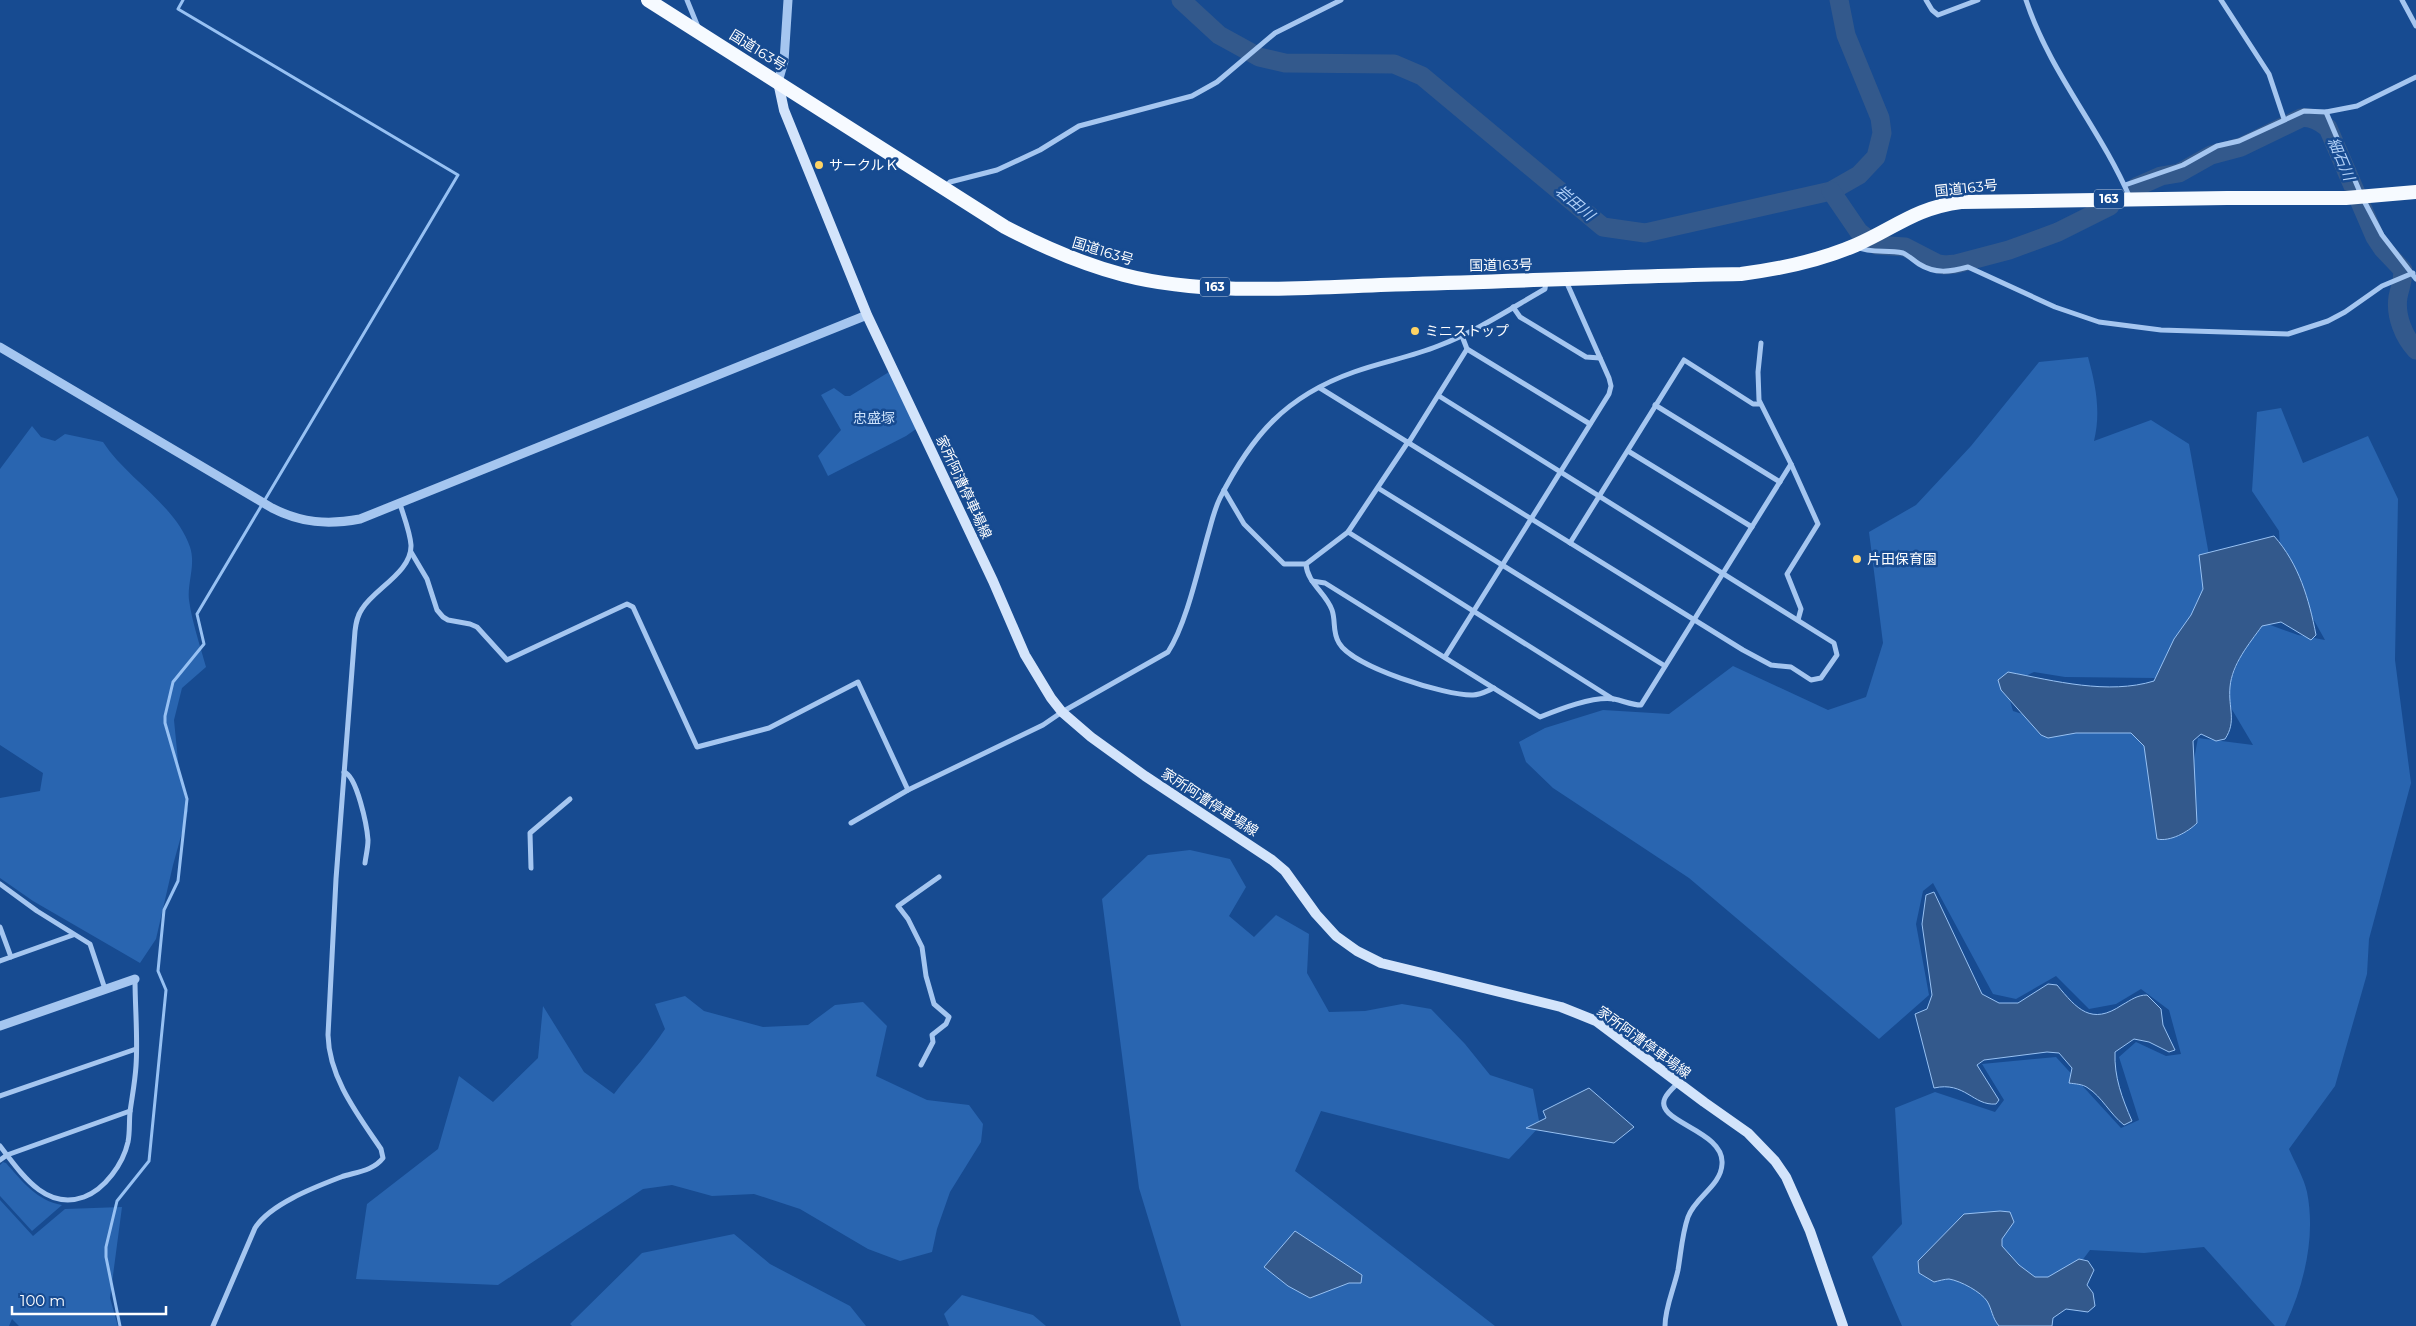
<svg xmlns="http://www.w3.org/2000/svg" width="2416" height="1326" font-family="Montserrat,'Noto Sans JP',sans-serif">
  <rect width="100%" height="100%" fill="#174b91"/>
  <g fill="#2965b0">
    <path d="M 2088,357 C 2096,386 2101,412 2094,441 L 2151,420 L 2189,444 L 2214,583 L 2189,643 L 2155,678 L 2065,677 L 2034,672 L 2019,679 L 2008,694 L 2013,711 L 2063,727 L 2144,725 L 2180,834 L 2198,738 L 2253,745 L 2224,696 L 2244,648 L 2262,622 L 2298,635 L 2325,640 L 2281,561 L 2279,531 L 2252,491 L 2257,412 L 2281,408 L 2303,463 L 2368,436 L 2398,499 L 2395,660 L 2411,783 L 2369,939 L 2367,974 L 2335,1086 L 2289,1149 C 2295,1163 2304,1178 2307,1192 C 2316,1237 2304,1285 2285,1326 L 2275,1326 L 2204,1247 L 2144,1253 L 2090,1250 L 2033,1326 L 1902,1326 L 1872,1257 L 1902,1224 L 1895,1108 L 1935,1092 L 1995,1112 L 2004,1100 L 1982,1064 L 2056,1057 L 2121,1128 L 2139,1120 L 2119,1057 L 2136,1042 L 2166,1056 L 2181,1054 L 2169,1010 L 2141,989 L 2116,1004 L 2089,1009 L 2056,976 L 2016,999 L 1993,994 L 1933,883 L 1923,891 L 1916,924 L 1929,995 L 1879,1039 L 1689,878 L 1553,788 L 1526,762 L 1519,742 L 1545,728 L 1603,710 L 1669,714 L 1733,666 L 1828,710 L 1866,697 L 1883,643 L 1869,532 L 1916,505 L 1971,446 L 2039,362 Z"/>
    <path d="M 889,372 L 916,429 L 906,436 L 828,476 L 818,456 L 841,430 L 821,395 L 834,388 L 845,396 L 850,396 Z"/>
    <path d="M 32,426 L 41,437 L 55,441 L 65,434 L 103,442 C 127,479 175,504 190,547 C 196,565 187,583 189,600 C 192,622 200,645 206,667 L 182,688 L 174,720 L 179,771 L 188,811 L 173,865 L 156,939 L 140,963 L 33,901 L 0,878 L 0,798 L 40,791 L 43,773 L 0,745 L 0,469 Z"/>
    <path d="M 1190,850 L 1230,859 L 1246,887 L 1229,916 L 1254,937 L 1276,915 L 1309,934 L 1307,973 L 1329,1012 L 1365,1011 L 1402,1004 L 1431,1009 L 1465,1044 L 1490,1075 L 1533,1089 L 1540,1126 L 1509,1159 L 1321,1111 L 1295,1171 L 1495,1326 L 1181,1326 L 1139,1188 L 1102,899 L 1148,855 Z"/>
    <path d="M 685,996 L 704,1011 L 763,1027 L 808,1025 L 835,1005 L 863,1002 L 887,1026 L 876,1076 L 927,1100 L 969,1105 L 983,1124 L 981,1142 L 950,1192 L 937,1229 L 932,1252 L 900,1261 L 868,1249 L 800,1209 L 754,1194 L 712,1196 L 672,1185 L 643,1189 L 498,1285 L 356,1279 L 367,1204 L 438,1149 L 459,1076 L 493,1102 L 538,1058 L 543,1006 L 584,1072 L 614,1094 C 631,1072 650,1052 665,1029 L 655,1004 Z"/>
    <path d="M 3,1162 L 6,1163 C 22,1181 37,1201 62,1205 L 32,1231 L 0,1196 L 0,1165 Z"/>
    <path d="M 0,1200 L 33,1236 L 65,1209 L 122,1207 L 110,1298 L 118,1326 L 19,1326 L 12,1319 L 9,1326 L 0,1326 Z"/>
    <path d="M 734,1234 L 770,1264 L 850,1306 L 866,1326 L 572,1326 L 570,1324 L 642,1253 Z"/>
    <path d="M 962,1295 L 1033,1315 L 1046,1326 L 949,1326 L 944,1314 Z"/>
  </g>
  <g fill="#33598c" stroke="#97c1f3">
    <path d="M 2274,536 C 2299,564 2309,599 2316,635 L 2311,640 L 2281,622 L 2262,626 C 2249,644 2232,664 2230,687 C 2228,708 2237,721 2225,739 L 2216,741 L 2201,734 L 2193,741 L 2197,823 C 2188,832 2170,842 2157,839 L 2144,746 L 2131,733 L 2076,733 L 2048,738 L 2041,735 L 2001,690 L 1998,680 L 2008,672 C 2055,681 2108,695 2154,681 L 2174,639 L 2191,615 L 2203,589 L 2199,555 Z"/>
    <path d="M 1934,892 L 1982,994 L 1999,1003 L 2018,1003 L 2048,984 L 2057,985 C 2077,1009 2091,1026 2122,1005 C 2131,1000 2137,995 2147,995 L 2161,1009 L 2163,1025 L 2175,1050 L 2169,1052 L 2149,1042 L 2134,1039 L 2115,1052 C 2114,1077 2122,1098 2132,1121 L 2124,1125 C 2110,1114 2102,1097 2088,1088 C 2083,1084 2075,1084 2069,1083 L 2072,1068 L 2059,1053 L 2047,1052 L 1984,1060 L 1977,1065 L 1999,1100 L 1996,1104 C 1973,1106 1965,1081 1934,1088 L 1915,1014 L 1927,1009 L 1932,995 L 1922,924 L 1926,895 Z"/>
    <path d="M 1589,1088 L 1634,1127 L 1614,1143 L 1526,1128 L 1546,1118 L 1543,1111 Z"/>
    <path d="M 2000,1211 L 2010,1212 L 2014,1222 L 2002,1239 L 2002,1246 L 2019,1265 L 2035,1277 L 2048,1277 L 2079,1259 L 2088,1261 L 2094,1270 L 2087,1285 L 2093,1293 L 2095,1306 L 2088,1312 L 2066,1309 L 2053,1318 L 2052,1326 L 1999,1326 C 1992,1318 1992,1309 1987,1301 C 1981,1292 1961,1281 1949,1279 C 1945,1279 1938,1281 1934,1282 L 1919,1273 L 1918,1261 L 1964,1214 Z"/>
    <path d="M 1295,1231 L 1362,1275 L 1361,1283 L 1349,1283 L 1310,1298 L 1288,1286 L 1264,1267 Z"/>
  </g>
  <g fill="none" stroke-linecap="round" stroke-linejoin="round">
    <path stroke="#97c1f3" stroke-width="3" d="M 120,1326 L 106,1257 L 106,1247 L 117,1201 L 149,1161 L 166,990 L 158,971 L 164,910 L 178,881 L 187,799 L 165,723 L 165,716 L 173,682 L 204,644 L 197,614 L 458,175 L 178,9 L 183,0"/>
    <g stroke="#33598c" stroke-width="19">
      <path d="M 1181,0 L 1219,35 L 1259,57 L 1285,63 L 1394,64 L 1422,76 L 1603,227 L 1645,233 L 1831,191 L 1859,175 L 1876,157 L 1882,133 L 1880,118 L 1846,35 L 1839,0"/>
      <path d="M 2136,187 L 2161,176 L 2179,173 L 2211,155 L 2241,147 L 2301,118 C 2310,116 2321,122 2328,128 L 2375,237 L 2383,249 L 2403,270 C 2403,283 2400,286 2398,297 C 2395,316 2404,337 2416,350"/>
      <path d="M 1831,191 L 1859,232 L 1876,245 L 1905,247 L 1938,264 L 1945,265 L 1956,264 L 2009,250 L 2058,232 L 2110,206"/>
    </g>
    <g stroke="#a5c6f0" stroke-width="5">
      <path d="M 687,0 L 698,27"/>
      <path d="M 1926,0 L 1932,10 L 1938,15 L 1978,0"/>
      <path d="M 2026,0 C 2050,73 2100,128 2130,198"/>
      <path d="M 2221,0 L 2269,74 L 2284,119"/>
      <path d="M 2402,0 L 2416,26"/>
      <path d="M 2326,112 L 2362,197 L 2382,235 L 2416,279"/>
      <path d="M 2125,185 L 2183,165 L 2217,146 L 2239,141 L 2304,111 L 2326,112 L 2357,106 L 2416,77"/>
      <path d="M 945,187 L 950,182 L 997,170 L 1040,150 L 1079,126 L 1192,96 L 1217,82 L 1275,33 L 1341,0"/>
      <path d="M 1856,247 C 1873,254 1887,249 1903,253 C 1908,255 1914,261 1919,264 C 1935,274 1950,272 1968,267 L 2055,307 L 2099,322 L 2161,330 L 2288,334 L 2328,321 L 2345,312 L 2382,286 L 2413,273"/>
      <path d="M 1513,307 L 1520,317 L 1586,357 L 1600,358"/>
      <path d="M 1462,336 L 1467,349 L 1590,424"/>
      <path d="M 1761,343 L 1758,372 L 1759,400 L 1791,464 L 1818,524 L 1787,574 L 1801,609 L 1798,620"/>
      <path d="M 1320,388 L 1743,650 L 1771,665 L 1791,667 L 1811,680 L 1821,678 L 1837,655 L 1834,643 L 1439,396"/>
      <path d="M 1655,405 L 1780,482"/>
      <path d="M 1409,442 L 1467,349"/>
      <path d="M 1628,451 L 1752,527"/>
      <path d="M 1378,488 L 1665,666"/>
      <path d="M 1224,490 L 1244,524 L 1284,564 L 1306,564 L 1348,532 L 1408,442"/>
      <path d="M 1348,532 L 1613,699"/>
      <path d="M 1570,543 L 1684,360 L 1753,404 L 1760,404"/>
      <path d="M 411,552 L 427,579 L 437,610 L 443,617 L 448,620 L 470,624 L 477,627 L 507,660 L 627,604 L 633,607 L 697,747 L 769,728 L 858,682 L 908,790"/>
      <path d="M 1306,564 C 1307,583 1326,593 1332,610 C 1336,621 1332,632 1339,643 C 1353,667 1446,696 1473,695 C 1480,695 1487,691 1494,688"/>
      <path d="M 1312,581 L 1325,583 L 1540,717 C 1560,709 1593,696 1614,699 C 1624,701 1631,705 1641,705 L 1791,464"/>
      <path d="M 1445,657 L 1609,394 L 1611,386 L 1609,378 L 1566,281"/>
      <path d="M 344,772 C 357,776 367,826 368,840 C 368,848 366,855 365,863"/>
      <path d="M 851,823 L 908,790 L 1043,725 L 1062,712 L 1168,652 C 1187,623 1199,565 1209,531 C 1212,520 1215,508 1220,498 C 1252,435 1286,396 1354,372 C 1381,362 1411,357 1438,346 C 1475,332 1510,309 1545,289 L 1546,281"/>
      <path d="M 531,868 L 530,833 L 570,799"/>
      <path d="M 0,884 L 37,911 L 90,944 L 105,989"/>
      <path d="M 0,927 L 11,957 L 0,961"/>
      <path d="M 11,957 L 73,935"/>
      <path d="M 921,1065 L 933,1042 L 932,1035 L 946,1024 L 949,1017 L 934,1004 L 926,976 L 922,947 L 908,919 L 898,906 L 939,877"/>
      <path d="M 0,1096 L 136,1049"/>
      <path d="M 0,1146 C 21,1173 45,1211 84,1197 C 105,1189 123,1164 128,1142 C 130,1132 129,1122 130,1112 C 132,1097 135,1082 136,1066 C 138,1038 135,1008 135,979"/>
      <path d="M 0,1160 L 7,1155 L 130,1111"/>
      <path d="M 213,1326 L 255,1228 C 270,1204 315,1187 341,1177 C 356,1172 373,1171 383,1158 L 381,1149 C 358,1115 329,1078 328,1035 L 336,879 L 355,631 C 356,623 357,616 362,609 C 374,589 412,572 411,545 C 410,532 404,517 400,504"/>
      <path d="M 1665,1326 C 1665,1307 1674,1289 1678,1270 C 1681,1253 1682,1234 1688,1217 C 1695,1197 1721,1186 1722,1164 C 1725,1130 1653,1122 1665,1098 C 1668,1092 1674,1087 1678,1083"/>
    </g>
    <g stroke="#a5c6f0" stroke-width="9">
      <path d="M 778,82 L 784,61 L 788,0"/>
      <path d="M 0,347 L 272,508 C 301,523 328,525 360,519 L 867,315"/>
      <path d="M 0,1026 L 135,979"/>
    </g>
    <path stroke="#d3e4fb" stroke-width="10" d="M 778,82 L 784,110 L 867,315 L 993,581 L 1025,655 L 1051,698 L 1062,712 L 1091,737 L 1145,776 L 1272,860 L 1285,871 L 1316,914 L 1336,936 L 1357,951 L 1381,963 L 1561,1007 L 1596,1021 L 1704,1102 L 1748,1133 L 1775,1161 L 1786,1177 L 1810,1231 L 1843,1326"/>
    <path stroke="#f6faff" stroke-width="14" d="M 648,0 L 1005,227 C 1043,247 1082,264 1124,275 C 1212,298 1322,286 1413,284 C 1522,281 1631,276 1741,274 C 1780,269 1819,261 1856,245 C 1895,228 1915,208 1961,202 L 2227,198 L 2346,198 L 2416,192"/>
  </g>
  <g fill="#ffd364" stroke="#174b91" stroke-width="2">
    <circle cx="819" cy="165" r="5"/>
    <circle cx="1415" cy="331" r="5"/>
    <circle cx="1857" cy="559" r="5"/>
  </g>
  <g text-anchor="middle" stroke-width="5" stroke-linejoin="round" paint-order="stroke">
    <g fill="#174b91" stroke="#b9c9de" stroke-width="1">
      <rect x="2094" y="189.5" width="30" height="19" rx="4"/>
      <rect x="1200" y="277.5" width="30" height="19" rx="4"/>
    </g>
    <g font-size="12" font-weight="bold" fill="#fff">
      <text x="2109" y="203">163</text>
      <text x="1215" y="291">163</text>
    </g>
    <g font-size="14" fill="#fff" stroke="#174b91">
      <text transform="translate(758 50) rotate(32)" y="5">国道163号</text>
      <text transform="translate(1966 188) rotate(-6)" y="5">国道163号</text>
      <text transform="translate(1103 251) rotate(17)" y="5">国道163号</text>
      <text transform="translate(1501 265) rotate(-1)" y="5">国道163号</text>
      <text transform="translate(964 487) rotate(65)" y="5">家所阿漕停車場線</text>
      <text transform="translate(1210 802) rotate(33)" y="5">家所阿漕停車場線</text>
      <text transform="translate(1644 1042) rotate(36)" y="5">家所阿漕停車場線</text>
    </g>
    <g font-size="14" fill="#fff" stroke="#174b91" text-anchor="start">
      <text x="829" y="170">サークルＫ</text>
      <text x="1425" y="336">ミニストップ</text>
      <text x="1867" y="564">片田保育園</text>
    </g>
    <g font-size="14" fill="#cbe1fb" stroke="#174b91">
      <text x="874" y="423">忠盛塚</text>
    </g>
    <g font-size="15" font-style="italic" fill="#b1d0f7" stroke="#174b91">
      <text transform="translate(2341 159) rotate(67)" y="5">細石川</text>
      <text transform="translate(1575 203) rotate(40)" y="5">岩田川</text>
    </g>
  </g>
  <path d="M12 1306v8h154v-8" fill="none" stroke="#ffffff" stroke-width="2.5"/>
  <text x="20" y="1306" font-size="15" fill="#ffffff" stroke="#174b91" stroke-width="4" paint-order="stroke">100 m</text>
</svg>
